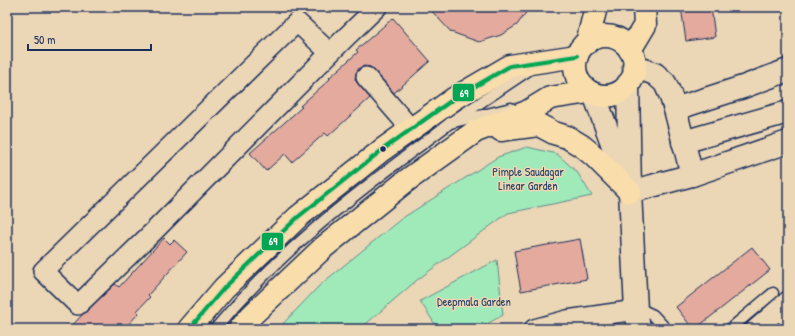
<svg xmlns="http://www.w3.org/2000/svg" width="795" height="336" font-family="'Patrick Hand',sans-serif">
  <rect width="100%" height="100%" fill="#ebd6b5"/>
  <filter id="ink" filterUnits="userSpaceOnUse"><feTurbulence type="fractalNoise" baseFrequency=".025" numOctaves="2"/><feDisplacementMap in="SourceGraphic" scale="8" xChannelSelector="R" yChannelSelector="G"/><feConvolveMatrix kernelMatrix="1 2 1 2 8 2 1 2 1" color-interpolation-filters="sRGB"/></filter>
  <g filter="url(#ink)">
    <g fill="#a0eab9" stroke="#5e8c8c">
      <path d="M 527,147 L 557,154 L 577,172 L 592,196 L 508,213 L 417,280 L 360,329 L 278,329 L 320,285 L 401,219 L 498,157 Z"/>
      <path d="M 497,260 L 503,315 L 478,329 L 438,329 L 420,301 Z"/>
    </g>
    <g fill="#e3aa9d" stroke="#1b2f5e">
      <path d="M 428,7 L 530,7 L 517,25 L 501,35 L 479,42 L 451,32 Z"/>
      <path d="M 681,7 L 711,7 L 715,37 L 686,41 Z"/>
      <path d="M 393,18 L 430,61 L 394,93 L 374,70 L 370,67 L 364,66 L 359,68 L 356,73 L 355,79 L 358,84 L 370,98 L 328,136 L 325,133 L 292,162 L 285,154 L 266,171 L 250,153 L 302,107 L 300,106 L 330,79 L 329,78 L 358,52 L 356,50 Z"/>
      <path d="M 164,238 L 170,244 L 174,240 L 187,252 L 148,295 L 150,297 L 137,311 L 139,313 L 124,329 L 69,329 L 82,315 L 115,284 L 119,287 Z"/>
      <path d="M 580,239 L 587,279 L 521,291 L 514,251 Z"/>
      <path d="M 752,247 L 770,270 L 695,329 L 693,329 L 676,307 Z"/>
    </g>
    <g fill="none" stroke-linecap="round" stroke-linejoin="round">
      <g stroke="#1b2f5e" stroke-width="13">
        <g id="lane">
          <path d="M 511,108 L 450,123 L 532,68"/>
          <path d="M 636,307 L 653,315 L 666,329"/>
          <path d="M 777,311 L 788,326"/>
          <path d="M 215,329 C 244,295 277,261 311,232 C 355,193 403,159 450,123"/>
          <path d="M 730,329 L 773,293"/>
        </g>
      </g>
      <g stroke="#1b2f5e" stroke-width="22">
        <g id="street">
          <path d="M 330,53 L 297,22 L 43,271 L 78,305 L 154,231 L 342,41 L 377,7"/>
          <path d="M 366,77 L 411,129"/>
          <path d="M 534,329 L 567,320 L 636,310"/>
          <path d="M 756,329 L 788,301"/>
        </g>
      </g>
      <g stroke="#1b2f5e" stroke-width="25">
        <g id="secondary">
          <path d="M 634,66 L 655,74 L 665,83 L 670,94 L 675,109 L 692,175"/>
          <path d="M 628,84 L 630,192 L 636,310 L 639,329"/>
          <path d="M 594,94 L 624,176"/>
          <path d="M 675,109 L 743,87 L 788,70"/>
          <path d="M 683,142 L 788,112"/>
          <path d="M 630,192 L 692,175 L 788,142"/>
        </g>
      </g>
      <g stroke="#1b2f5e" stroke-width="25">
        <g id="primary">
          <circle cx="605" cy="66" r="30"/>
          <path d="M 587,43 L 596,7"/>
          <path d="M 630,50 L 645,25 L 644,7"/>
          <path d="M 501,130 L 539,125 L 554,133 L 567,137 L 582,146 L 594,156 L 630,192"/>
          <path d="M 189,329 L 224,288 L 298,217 L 382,150 L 455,98 L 510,66 L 577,56"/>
          <path d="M 240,329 L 252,315 L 324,247 L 406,181 L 476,131 L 527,112 L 550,98 L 589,92"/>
        </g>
      </g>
      <use href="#lane" stroke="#ebd6b5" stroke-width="10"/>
      <use href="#street" stroke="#ebd6b5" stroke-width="19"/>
      <use href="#secondary" stroke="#ebd6b5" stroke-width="22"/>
      <use href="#primary" stroke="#f9deab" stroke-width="22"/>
      <g stroke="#ebd6b5" stroke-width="7">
        <path id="bus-1" d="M 189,329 L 224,288 L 298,217 L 382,150 L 455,98 L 510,66 L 577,56"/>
      </g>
      <use href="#bus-1" stroke="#00a651" stroke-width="4"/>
    </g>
  </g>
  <circle fill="#1b2f5e" stroke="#ebd6b5" stroke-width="1.5" cx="383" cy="149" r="3.5"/>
  <g text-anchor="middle" stroke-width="3" stroke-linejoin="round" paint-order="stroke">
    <g font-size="12" fill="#284267" stroke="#ebd6b5">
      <text x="528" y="176">Pimple Saudagar<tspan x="528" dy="14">Linear Garden</tspan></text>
      <text x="474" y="306">Deepmala Garden</text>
    </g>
  </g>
  <g stroke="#ebd6b5" stroke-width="1.5">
    <rect x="452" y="83" width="23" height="19" rx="4" fill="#00a651"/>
    <rect x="261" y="232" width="23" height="19" rx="4" fill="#00a651"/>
  </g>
  <g font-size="11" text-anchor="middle" font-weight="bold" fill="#fff">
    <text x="464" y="97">69</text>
    <text x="273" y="245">69</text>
  </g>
  <rect width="795" height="336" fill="none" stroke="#ebd6b5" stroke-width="24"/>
  <rect x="12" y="12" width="771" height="312" fill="none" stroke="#1b2f5e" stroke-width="1.5" filter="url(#ink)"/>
  <path d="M28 44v6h123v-6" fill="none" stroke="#1b2f5e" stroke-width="2"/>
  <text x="34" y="44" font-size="12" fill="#1b2f5e" stroke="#ebd6b5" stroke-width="3" paint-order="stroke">50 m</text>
</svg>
